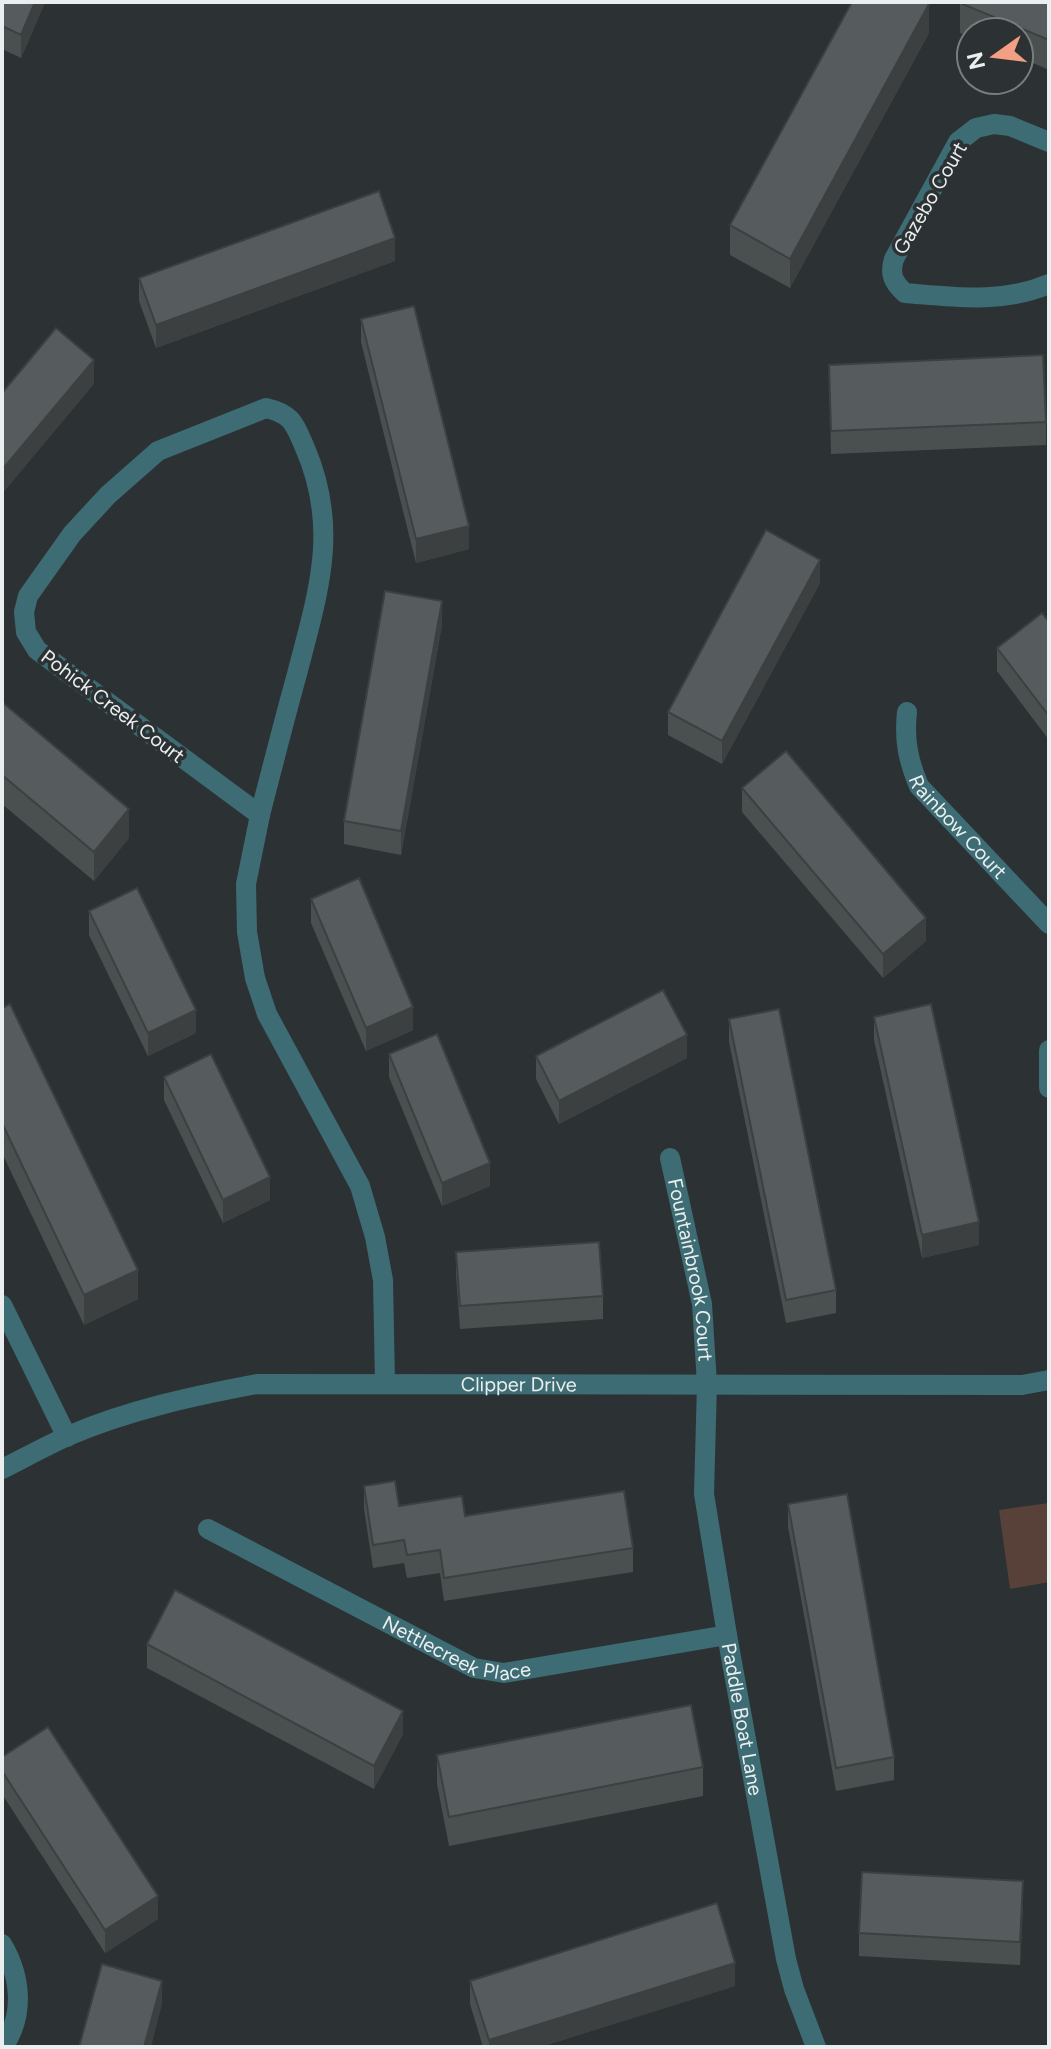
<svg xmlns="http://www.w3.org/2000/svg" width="1051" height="2049" font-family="Figtree,sans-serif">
  <rect width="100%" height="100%" fill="#2c3233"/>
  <path fill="#584139" d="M 1049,1503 L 1049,1582 L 1010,1589 L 999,1510 Z"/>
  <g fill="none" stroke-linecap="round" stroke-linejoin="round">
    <g stroke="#3d6c74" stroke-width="20">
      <path d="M 1049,142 L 1010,126 L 994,124 L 976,128 L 958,142 L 894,259 C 889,275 894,283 905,293 C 955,297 1002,304 1049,284"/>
      <path d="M 266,408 C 293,414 295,425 305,448 C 340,529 318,593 297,674 C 284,721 272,768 260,815 L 37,650 L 26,632 L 24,612 L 28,596 L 72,534 L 108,495 L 158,451 Z"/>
      <path id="s1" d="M 907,712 C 904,740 908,760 919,786 L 1049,924"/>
      <path d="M 260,815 L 246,884 L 247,932 L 255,978 L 267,1014 L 360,1186 L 375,1237 L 383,1280 L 385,1383"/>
      <path d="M 1049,1050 L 1049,1088"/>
      <path id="s2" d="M 670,1158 L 702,1304 L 707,1384 L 704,1494 L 727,1635 L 786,1959 L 794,1989 L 816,2047"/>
      <path d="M 2,1305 L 67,1437"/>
      <path id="s3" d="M 2,1469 C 24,1458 46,1446 68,1436 C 128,1410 193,1396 257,1384 L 1022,1385 L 1049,1380"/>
      <path id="s4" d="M 208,1529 L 474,1668 L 504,1673 L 727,1635"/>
      <path d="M 2,1944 C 21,1976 25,2015 3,2047"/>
    </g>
  </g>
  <g fill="#4a4f50">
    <path d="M 2,2 L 45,2 L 21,58 L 2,49 Z"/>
    <path d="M 1049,2 L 1049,70 L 1019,57 L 1019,32 L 971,32 L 971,37 L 960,33 L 960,3 Z"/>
    <path d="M 929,33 L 790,288 L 730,255 L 730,225 Z"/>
    <path d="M 395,261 L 156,348 L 139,301 L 139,278 Z"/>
    <path d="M 361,319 L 469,549 L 416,563 L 361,342 Z"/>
    <path d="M 829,365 L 1046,422 L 1046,445 L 831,454 Z"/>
    <path d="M 820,583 L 722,764 L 668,735 L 668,712 Z"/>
    <path d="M 1049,622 L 1049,740 L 997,671 L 997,648 Z"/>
    <path d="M 442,625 L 401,855 L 344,844 L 344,821 Z"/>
    <path d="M 2,702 L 129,838 L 94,881 L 2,804 Z"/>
    <path d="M 742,788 L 926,941 L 883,978 L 742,812 Z"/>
    <path d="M 311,899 L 413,1030 L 366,1051 L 311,923 Z"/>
    <path d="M 89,911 L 196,1033 L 148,1056 L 89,935 Z"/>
    <path d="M 2,1008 L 138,1299 L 84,1325 L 2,1153 Z"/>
    <path d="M 874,1017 L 979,1245 L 922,1258 L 874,1040 Z"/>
    <path d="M 729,1019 L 836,1290 L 836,1313 L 786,1323 L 729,1042 Z"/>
    <path d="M 389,1054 L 490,1186 L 442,1206 L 389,1077 Z"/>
    <path d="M 536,1056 L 687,1058 L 559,1124 L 536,1079 Z"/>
    <path d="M 164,1077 L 270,1200 L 223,1223 L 164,1100 Z"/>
    <path d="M 456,1252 L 603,1296 L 603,1319 L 460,1329 L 456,1275 Z"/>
    <path d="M 364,1486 L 399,1506 L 465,1516 L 633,1548 L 633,1572 L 444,1601 L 440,1573 L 407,1578 L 404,1563 L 373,1568 L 364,1509 Z"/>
    <path d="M 788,1504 L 894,1757 L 894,1780 L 836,1791 L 788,1527 Z"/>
    <path d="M 147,1644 L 403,1734 L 374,1789 L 147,1668 Z"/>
    <path d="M 437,1755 L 703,1767 L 703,1796 L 449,1846 L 437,1784 Z"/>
    <path d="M 2,1757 L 158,1919 L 105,1953 L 2,1794 Z"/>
    <path d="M 1023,1905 L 1020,1965 L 859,1956 L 859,1933 Z"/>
    <path d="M 470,1981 L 735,1986 L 540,2047 L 483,2047 L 470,2004 Z"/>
  </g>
  <g fill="#3c4041">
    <path d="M 35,2 L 45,2 L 45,3 L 21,58 L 21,35 Z"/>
    <path d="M 929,4 L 929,33 L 790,288 L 790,259 Z"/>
    <path d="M 395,238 L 395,261 L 156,348 L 156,325 Z"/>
    <path d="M 94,360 L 94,384 L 2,494 L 2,470 Z"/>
    <path d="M 469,526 L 469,549 L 416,563 L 416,539 Z"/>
    <path d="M 820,560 L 820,583 L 722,764 L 722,741 Z"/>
    <path d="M 442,601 L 442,625 L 401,855 L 401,831 Z"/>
    <path d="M 129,809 L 129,838 L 94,881 L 94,852 Z"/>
    <path d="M 926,918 L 926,941 L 883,978 L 883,954 Z"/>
    <path d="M 413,1007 L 413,1030 L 366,1051 L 366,1028 Z"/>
    <path d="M 196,1010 L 196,1033 L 148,1056 L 148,1033 Z"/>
    <path d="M 687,1035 L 687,1058 L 559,1124 L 559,1101 Z"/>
    <path d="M 490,1163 L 490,1186 L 442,1206 L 442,1183 Z"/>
    <path d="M 270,1177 L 270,1200 L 223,1223 L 223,1200 Z"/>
    <path d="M 979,1222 L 979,1245 L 922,1258 L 922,1235 Z"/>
    <path d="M 138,1270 L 138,1299 L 84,1325 L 84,1295 Z"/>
    <path d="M 403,1711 L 403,1734 L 374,1789 L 374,1766 Z"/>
    <path d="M 1023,1881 L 1023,1905 L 1020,1965 L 1020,1942 Z"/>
    <path d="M 158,1896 L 158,1919 L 105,1953 L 105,1930 Z"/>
    <path d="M 735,1963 L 735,1986 L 540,2047 L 489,2047 L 489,2040 Z"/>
    <path d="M 162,1981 L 162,2004 L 151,2047 L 144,2047 Z"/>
  </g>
  <g fill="#565c5d" stroke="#3c4041" stroke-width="2">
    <path d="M 2,2 L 35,2 L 21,35 L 2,26 Z"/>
    <path d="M 852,2 L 926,2 L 929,4 L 790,259 L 730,225 Z"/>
    <path d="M 961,2 L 1049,2 L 1049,40 L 960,3 Z"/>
    <path d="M 379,191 L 395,238 L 156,325 L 139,278 Z"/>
    <path d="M 414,306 L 469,526 L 416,539 L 361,319 Z"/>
    <path d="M 56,328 L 94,360 L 2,470 L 2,393 Z"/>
    <path d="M 1043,355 L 1046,422 L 831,431 L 829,365 Z"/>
    <path d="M 766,530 L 820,560 L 722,741 L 668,712 Z"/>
    <path d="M 385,591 L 442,601 L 401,831 L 344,821 Z"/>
    <path d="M 1042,613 L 1049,622 L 1049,716 L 997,648 Z"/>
    <path d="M 2,702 L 129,809 L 94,852 L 2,775 Z"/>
    <path d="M 786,751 L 926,918 L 883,954 L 742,788 Z"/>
    <path d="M 359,878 L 413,1007 L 366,1028 L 311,899 Z"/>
    <path d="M 137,888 L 196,1010 L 148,1033 L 89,911 Z"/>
    <path d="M 663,990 L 687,1035 L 559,1101 L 536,1056 Z"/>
    <path d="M 10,1004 L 138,1270 L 84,1295 L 2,1123 L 2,1008 Z"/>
    <path d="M 931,1004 L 979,1222 L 922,1235 L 874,1017 Z"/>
    <path d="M 779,1009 L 836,1290 L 786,1300 L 729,1019 Z"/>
    <path d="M 437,1034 L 490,1163 L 442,1183 L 389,1054 Z"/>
    <path d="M 211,1054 L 270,1177 L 223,1200 L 164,1077 Z"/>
    <path d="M 599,1242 L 603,1296 L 460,1306 L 456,1252 Z"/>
    <path d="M 395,1481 L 399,1506 L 462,1496 L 465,1516 L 624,1491 L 633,1548 L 444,1578 L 440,1550 L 407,1555 L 404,1540 L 373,1545 L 364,1486 Z"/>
    <path d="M 847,1494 L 894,1757 L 836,1768 L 788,1504 Z"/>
    <path d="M 175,1590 L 403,1711 L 374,1766 L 147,1644 Z"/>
    <path d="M 691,1705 L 703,1767 L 449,1817 L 437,1755 Z"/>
    <path d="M 48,1727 L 158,1896 L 105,1930 L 2,1771 L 2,1757 Z"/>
    <path d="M 862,1872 L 1023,1881 L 1020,1942 L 859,1933 Z"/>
    <path d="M 717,1903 L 735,1963 L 489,2040 L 470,1981 Z"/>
    <path d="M 102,1964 L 162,1981 L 144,2047 L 79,2047 Z"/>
  </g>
  <g text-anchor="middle" stroke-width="7" stroke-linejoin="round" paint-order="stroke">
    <g font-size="20" fill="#eaeeee" stroke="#2c3233">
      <text transform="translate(930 198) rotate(-60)" y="7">Gazebo Court</text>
      <text transform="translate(113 706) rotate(37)" y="7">Pohick Creek Court</text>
      <text dy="7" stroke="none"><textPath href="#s1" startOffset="132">Rainbow Court</textPath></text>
      <text dy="7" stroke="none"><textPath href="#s2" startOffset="114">Fountainbrook Court</textPath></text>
      <text dy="7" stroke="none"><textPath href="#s3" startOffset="532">Clipper Drive</textPath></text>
      <text dy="7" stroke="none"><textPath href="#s4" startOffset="278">Nettlecreek Place</textPath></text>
      <text dy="7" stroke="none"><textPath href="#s2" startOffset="568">Paddle Boat Lane</textPath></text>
    </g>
  </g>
  <rect width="1051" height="2049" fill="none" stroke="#eaeeee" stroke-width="8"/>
  <g transform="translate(995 56) rotate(256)"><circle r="38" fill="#2c3233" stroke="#787d7e" stroke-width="2"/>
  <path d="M0-6L14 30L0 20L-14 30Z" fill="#f39f84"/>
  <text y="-12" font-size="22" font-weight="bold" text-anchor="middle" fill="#eaeeee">N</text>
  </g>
</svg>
